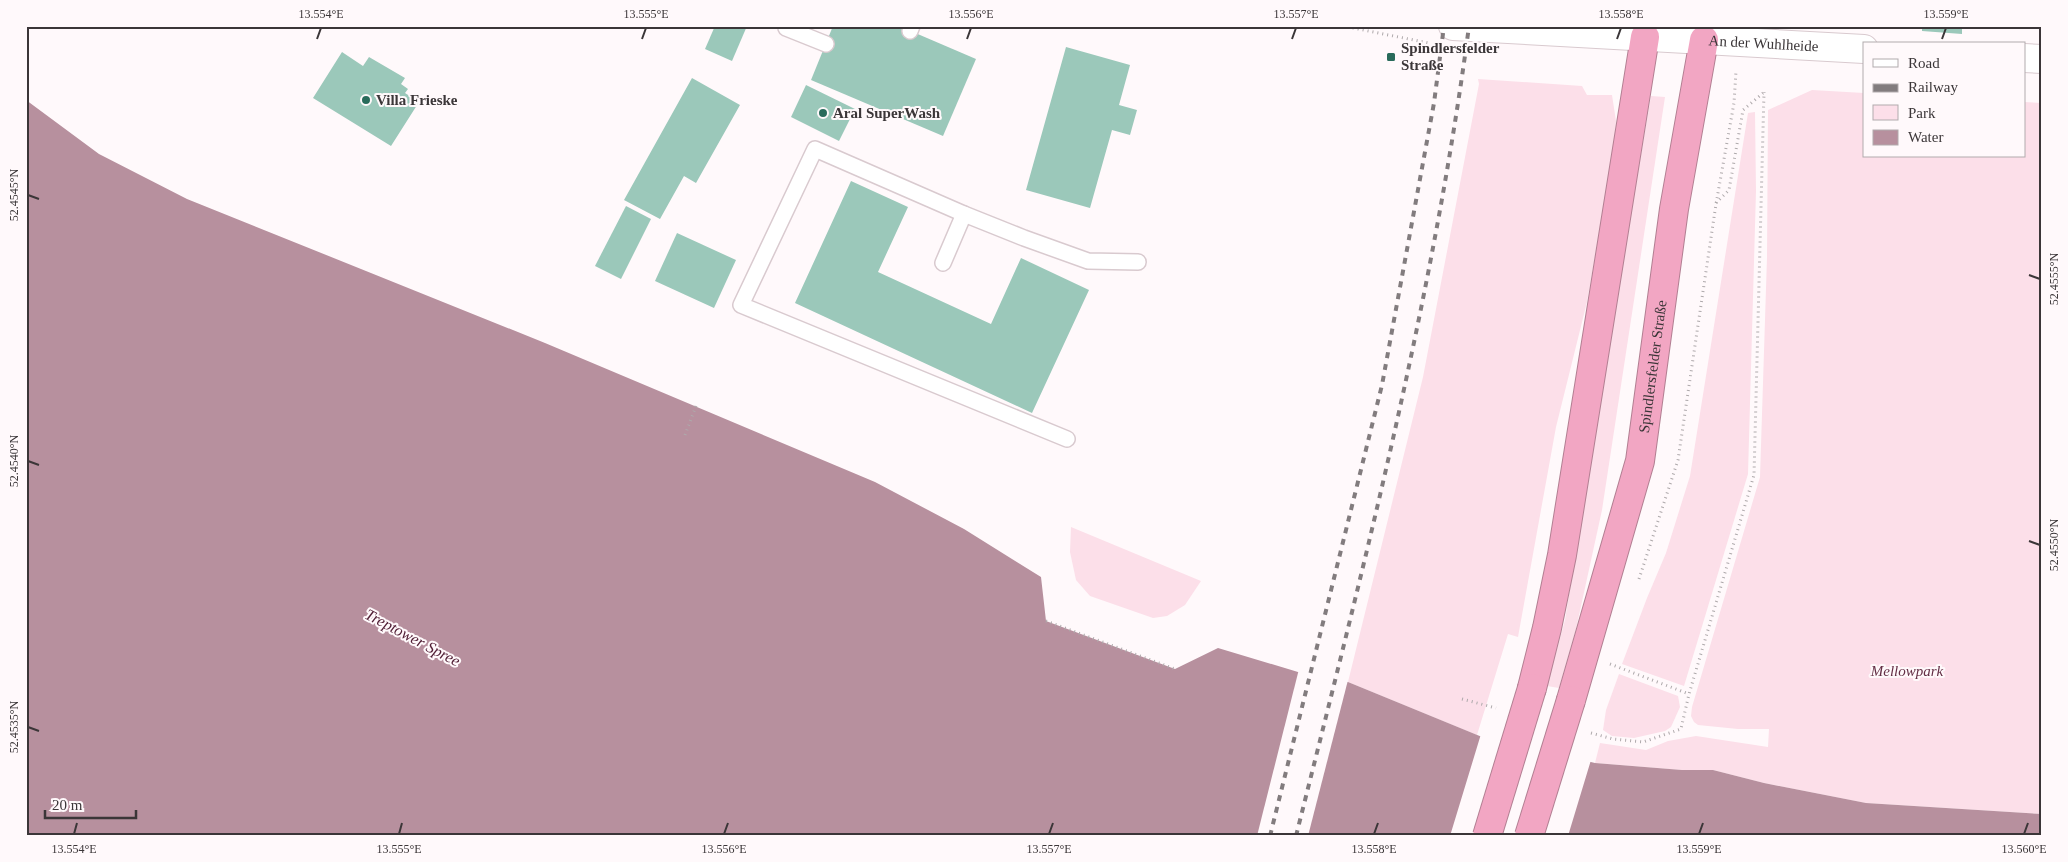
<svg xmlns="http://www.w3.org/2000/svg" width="2068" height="862" font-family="'Times New Roman',serif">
  <rect width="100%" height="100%" fill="#fff9fb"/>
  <g fill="#fcdfe9">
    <path d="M 1478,79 L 1582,86 L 1587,95 L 1612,95 L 1616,121 L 1615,142 L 1587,302 L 1556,427 L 1518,637 L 1508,634 L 1477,735 L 1348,682 L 1423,377 L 1479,84 Z"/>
    <path d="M 1812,90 L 1864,93 L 1864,156 L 2024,156 L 2024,102 L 2042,103 L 2042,814 L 1866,803 L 1764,783 L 1713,770 L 1682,770 L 1595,763 L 1600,743 L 1646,750 L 1668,741 L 1696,736 L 1768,747 L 1769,729 L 1738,729 L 1698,725 L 1694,722 L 1691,716 L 1692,707 L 1760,477 L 1767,257 L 1768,110 Z"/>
    <path d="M 1651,96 L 1665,97 L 1602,510 L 1576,629 L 1559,688 L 1547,686 L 1565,620 L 1612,324 Z"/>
    <path d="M 1755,112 L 1756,191 L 1748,474 L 1684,686 L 1622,664 L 1647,598 L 1666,553 L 1690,476 L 1748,113 Z"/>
    <path d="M 1071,527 L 1201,581 L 1185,605 L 1167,616 L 1153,618 L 1090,596 L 1076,580 L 1070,552 Z"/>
    <path d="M 1619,674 L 1678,696 L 1680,707 L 1671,727 L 1665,731 L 1634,738 L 1612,736 L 1603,730 L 1606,710 Z"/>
  </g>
  <path fill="#b7909e" d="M 26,100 L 99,154 L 187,199 L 545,343 L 875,482 L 964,529 L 1041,577 L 1046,621 L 1175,669 L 1218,648 L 1298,672 L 1348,682 L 1536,759 L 1566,756 L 1595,763 L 1682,770 L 1713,770 L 1764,783 L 1866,803 L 2042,814 L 2042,836 L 26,836 Z"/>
  <g fill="#fff9fb">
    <path d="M 1299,669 L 1348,680 L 1308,836 L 1257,836 Z"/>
    <path d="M 1481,734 L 1536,757 L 1566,754 L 1591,760 L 1568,836 L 1450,836 Z"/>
  </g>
  <g fill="#9bc8ba">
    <path d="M 715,26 L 747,26 L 732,61 L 705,49 Z"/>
    <path d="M 833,26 L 899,26 L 976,59 L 943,136 L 811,80 Z"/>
    <path d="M 1922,26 L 1962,26 L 1962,34 L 1922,31 Z"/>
    <path d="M 1066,47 L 1130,65 L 1119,105 L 1137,110 L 1130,135 L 1112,130 L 1090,208 L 1026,190 Z"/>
    <path d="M 342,52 L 363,66 L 369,57 L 405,78 L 401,84 L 408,89 L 405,93 L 419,102 L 391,146 L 313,98 Z"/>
    <path d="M 692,78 L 740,105 L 696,183 L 684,176 L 660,219 L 624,200 Z"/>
    <path d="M 806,85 L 855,109 L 839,141 L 791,117 Z"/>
    <path d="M 851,181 L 908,207 L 878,272 L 991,324 L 1021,258 L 1089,290 L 1032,413 L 795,303 Z"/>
    <path d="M 626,206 L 651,219 L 621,279 L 595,266 Z"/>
    <path d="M 677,233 L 736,260 L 714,308 L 655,281 Z"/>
  </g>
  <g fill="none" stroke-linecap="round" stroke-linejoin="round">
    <g stroke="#d9cacf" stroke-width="18">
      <g id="lane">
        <path d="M 787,26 L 786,28 L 826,44"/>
        <path d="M 910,31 L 912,26"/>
        <path d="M 964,214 L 815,149 L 741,305 L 1067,439"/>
        <path d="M 943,263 L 964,214 L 1024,238 L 1088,261 L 1138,262"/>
      </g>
    </g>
    <g stroke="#d9cacf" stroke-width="30">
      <g id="secondary">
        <path id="s1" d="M 1453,26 L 1864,49"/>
        <path d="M 2024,58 L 2042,59"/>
      </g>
    </g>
    <g stroke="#b27f92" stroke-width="30">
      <g id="highway">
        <path d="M 1532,688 L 1547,628 L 1562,555 L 1645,37"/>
        <path id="s2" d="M 1571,700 L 1640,461 L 1674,209 L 1704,40"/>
      </g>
    </g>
    <g stroke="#aea9ab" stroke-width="3" stroke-dasharray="1 4" stroke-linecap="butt">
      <path d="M 1343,26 L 1429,43"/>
      <path d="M 1716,203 L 1729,190 L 1743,110 L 1763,93"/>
      <path d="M 685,435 L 696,406"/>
      <path d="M 1639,579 L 1678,460 L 1716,204 L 1734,103 L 1736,71"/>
      <path d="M 1046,621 L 1175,669"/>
      <path d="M 1610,664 L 1689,694"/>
      <path d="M 1462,699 L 1496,708"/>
      <path d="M 1591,733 L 1613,739 L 1643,742 L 1681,729 L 1689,694 L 1754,475 L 1764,92"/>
    </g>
    <use href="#lane" stroke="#fff" stroke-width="15"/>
    <use href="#secondary" stroke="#fff" stroke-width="28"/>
    <use href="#highway" stroke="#f2a6c3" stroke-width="28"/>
    <g stroke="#827c7e" stroke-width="4" stroke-dasharray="6 6" stroke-linecap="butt">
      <path d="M 1270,836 L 1382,385 L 1434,103 L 1444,26"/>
      <path d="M 1296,836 C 1363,569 1433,300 1469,26"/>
    </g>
    <g stroke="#b27f92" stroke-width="30" stroke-linecap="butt">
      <g id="highway-bridge">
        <path d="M 1487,836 L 1532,688"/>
        <path d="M 1529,836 L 1571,700"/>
      </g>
    </g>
    <use href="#highway-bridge" stroke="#f2a6c3" stroke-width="28"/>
  </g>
  <path fill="none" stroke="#3b3638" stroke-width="2" d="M 317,39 L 321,28M 642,39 L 646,28M 967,39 L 971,28M 1292,39 L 1296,28M 1617,39 L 1621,28M 1942,39 L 1946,28M 28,195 L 39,199M 2029,275 L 2040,279M 28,461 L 39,465M 2029,541 L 2040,545M 28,727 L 39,731M 74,834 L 77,823M 399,834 L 402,823M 724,834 L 728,823M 1049,834 L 1053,823M 1374,834 L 1378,823M 1699,834 L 1703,823M 2024,834 L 2028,823"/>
  <g fill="#296b5b" stroke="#fff9fb" stroke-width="2">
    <rect x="1386" y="52" width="10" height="10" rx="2.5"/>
    <circle cx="366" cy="100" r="5"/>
    <circle cx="823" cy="113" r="5"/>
  </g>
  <g text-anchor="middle" stroke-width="4" stroke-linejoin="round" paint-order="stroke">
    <g font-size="15" fill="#3b3638" stroke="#fff9fb">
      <text dy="5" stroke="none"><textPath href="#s1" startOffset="311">An der Wuhlheide</textPath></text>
      <text dy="5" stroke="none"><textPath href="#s2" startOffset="344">Spindlersfelder Straße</textPath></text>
    </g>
    <g font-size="15" font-weight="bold" fill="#3b3638" stroke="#fff9fb" text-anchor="start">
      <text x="1401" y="53">Spindlersfelder<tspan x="1401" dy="17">Straße</tspan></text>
      <text x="376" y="105">Villa Frieske</text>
      <text x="833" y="118">Aral SuperWash</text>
    </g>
    <g font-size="15" font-style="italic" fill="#642f45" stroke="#fff9fb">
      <text x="1907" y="676">Mellowpark</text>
    </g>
    <g font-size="16" font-style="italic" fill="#501d34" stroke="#fff9fb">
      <text transform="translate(413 637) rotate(28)" y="6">Treptower Spree</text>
    </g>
  </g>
  <rect width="2068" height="862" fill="none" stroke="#fff9fb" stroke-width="55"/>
  <rect x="1863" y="42" width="162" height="115" fill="#fff9fb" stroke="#b1abad"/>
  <rect x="1873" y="59" width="25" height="8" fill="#ffffff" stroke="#b1abad"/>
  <text x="1908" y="68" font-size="15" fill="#3b3638">Road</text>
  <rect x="1873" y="84" width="25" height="8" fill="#827c7e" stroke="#b1abad"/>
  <text x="1908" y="92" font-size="15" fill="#3b3638">Railway</text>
  <rect x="1873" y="105" width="25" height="15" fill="#fcdfe9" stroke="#b1abad"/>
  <text x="1908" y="118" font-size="15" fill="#3b3638">Park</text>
  <rect x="1873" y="130" width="25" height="15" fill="#b7909e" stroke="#b1abad"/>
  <text x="1908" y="142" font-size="15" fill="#3b3638">Water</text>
  <path d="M45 810v8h91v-8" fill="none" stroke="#3b3638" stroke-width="2.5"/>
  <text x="52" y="810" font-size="15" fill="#3b3638" stroke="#fff9fb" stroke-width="4" paint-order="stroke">20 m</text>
  <rect x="28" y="28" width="2012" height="806" fill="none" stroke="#3b3638" stroke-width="2"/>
  <g font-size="12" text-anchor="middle" fill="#3b3638">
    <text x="321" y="18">13.554°E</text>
    <text x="646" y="18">13.555°E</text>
    <text x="971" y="18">13.556°E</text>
    <text x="1296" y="18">13.557°E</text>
    <text x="1621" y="18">13.558°E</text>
    <text x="1946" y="18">13.559°E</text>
    <text transform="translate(14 195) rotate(-90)" y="4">52.4545°N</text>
    <text transform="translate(2054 279) rotate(-90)" y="4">52.4555°N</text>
    <text transform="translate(14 461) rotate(-90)" y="4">52.4540°N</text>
    <text transform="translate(2054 545) rotate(-90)" y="4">52.4550°N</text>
    <text transform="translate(14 727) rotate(-90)" y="4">52.4535°N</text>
    <text x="74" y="853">13.554°E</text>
    <text x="399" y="853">13.555°E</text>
    <text x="724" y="853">13.556°E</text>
    <text x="1049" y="853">13.557°E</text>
    <text x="1374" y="853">13.558°E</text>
    <text x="1699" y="853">13.559°E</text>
    <text x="2024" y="853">13.560°E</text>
  </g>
</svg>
